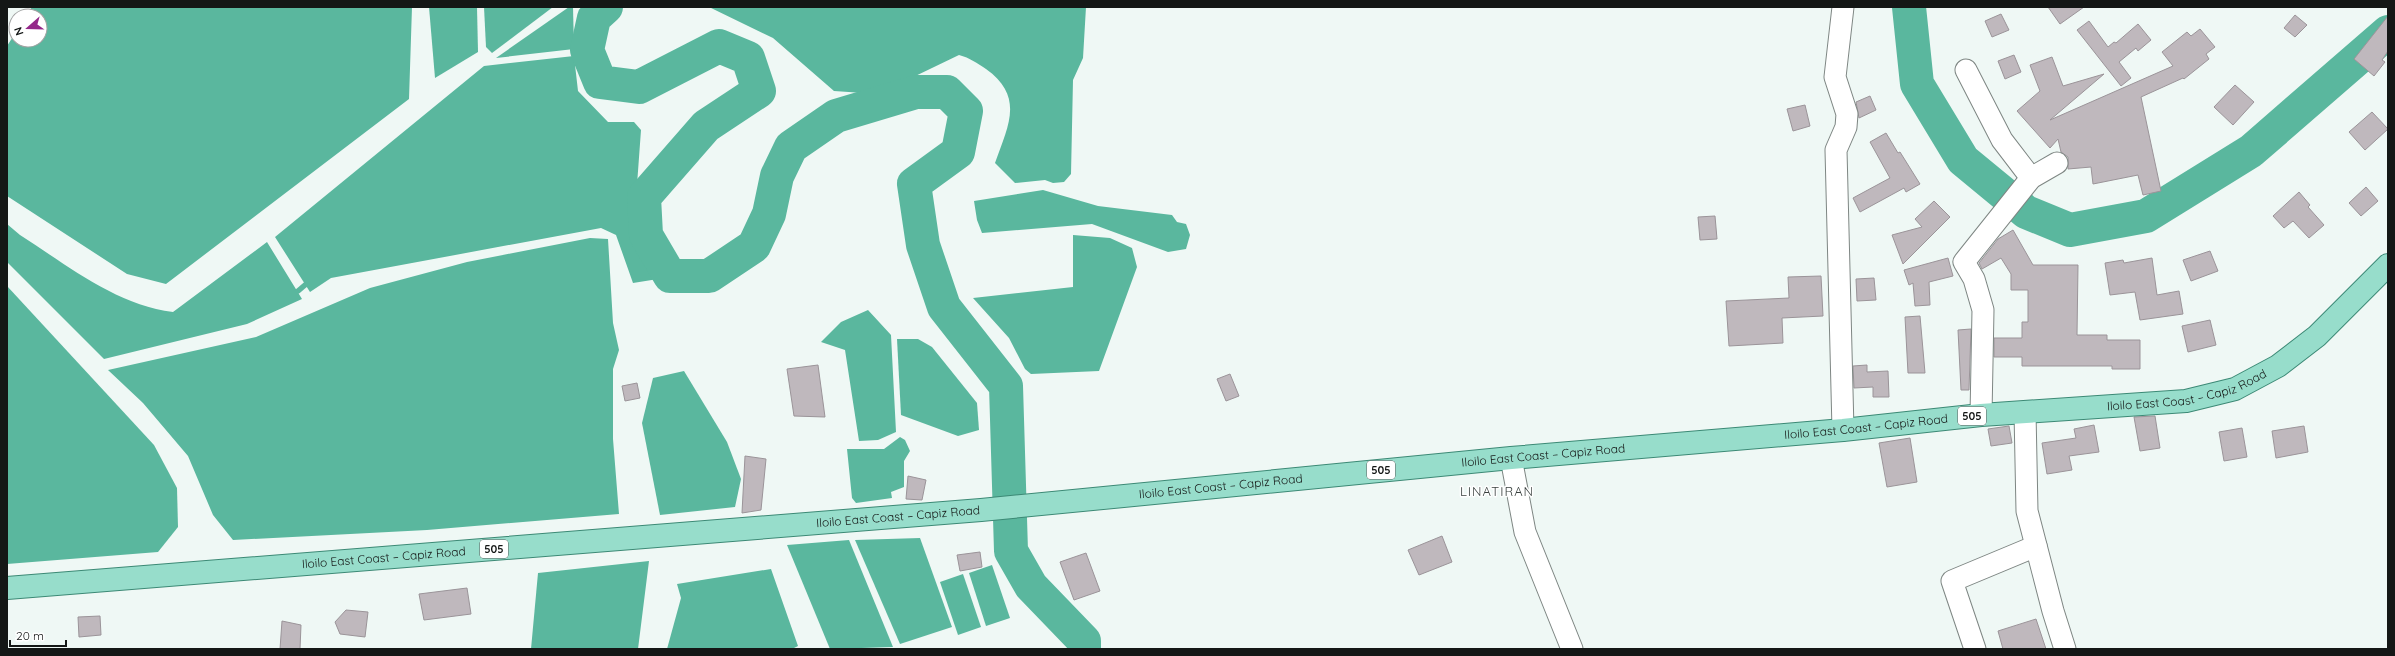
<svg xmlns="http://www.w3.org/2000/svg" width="2395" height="656" font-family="Quicksand,sans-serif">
  <rect width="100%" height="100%" fill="#eff8f5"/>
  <g fill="#5ab79e">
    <path d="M 32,7 L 412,7 L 409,99 L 166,284 L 127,274 L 7,196 L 7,46 L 16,32 L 16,40 L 40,40 L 40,16 L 26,16 Z"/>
    <path d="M 429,7 L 477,7 L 478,52 L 435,78 Z"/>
    <path d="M 484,7 L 553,7 L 492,53 L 486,47 Z"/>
    <path d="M 569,7 L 573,7 L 574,49 L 496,58 Z"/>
    <path d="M 709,7 L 1086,7 L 1083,58 L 1073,80 L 1071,174 L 1064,182 L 1053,183 L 1045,180 L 1015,183 L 995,163 C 1008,126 1025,97 986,69 C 977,63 970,58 959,55 L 878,94 L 834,91 L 773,38 Z"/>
    <path d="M 574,56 L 578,91 L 608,122 L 634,122 L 641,130 L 634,226 L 658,279 L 633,283 L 616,235 L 601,228 L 331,278 L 310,292 L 275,237 L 484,66 Z"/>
    <path d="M 1043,190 L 1098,206 L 1172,215 L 1177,222 L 1186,224 L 1190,235 L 1186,249 L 1168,252 L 1092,224 L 982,233 L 977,220 L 974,201 Z"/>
    <path d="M 7,224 L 20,235 C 67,265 116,305 173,312 L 267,242 L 302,299 L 247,324 L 104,359 L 7,262 Z"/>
    <path d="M 1073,235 L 1110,238 L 1132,248 L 1137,267 L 1099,371 L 1031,374 L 1025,369 L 1009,338 L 973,298 L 1073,287 Z"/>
    <path d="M 590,238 L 608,239 L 613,323 L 619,350 L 613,369 L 613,439 L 619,514 L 427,530 L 233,540 L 213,515 L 188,456 L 143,403 L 108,370 L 256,337 L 370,288 L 467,262 Z"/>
    <path d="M 7,286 L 154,445 L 177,488 L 178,527 L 158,552 L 7,564 Z"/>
    <path d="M 868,310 L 891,335 L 896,432 L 878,440 L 859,441 L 845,350 L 821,342 L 841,322 Z"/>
    <path d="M 897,339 L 918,339 L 932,347 L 977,403 L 979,430 L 958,436 L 901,415 Z"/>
    <path d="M 684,371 L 727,442 L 741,479 L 735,507 L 660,515 L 642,423 L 653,378 Z"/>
    <path d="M 900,437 L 905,440 L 910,451 L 904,461 L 904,487 L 891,492 L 892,498 L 856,503 L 852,498 L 847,449 L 884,449 Z"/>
    <path d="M 920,538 L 952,627 L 900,644 L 855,540 Z"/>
    <path d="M 849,540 L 893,647 L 830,649 L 787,545 Z"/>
    <path d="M 649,561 L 638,649 L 531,649 L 538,573 Z"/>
    <path d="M 992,565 L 1010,618 L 986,626 L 969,573 Z"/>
    <path d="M 771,569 L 798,646 L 792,649 L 667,649 L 681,598 L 677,584 Z"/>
    <path d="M 963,574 L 981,627 L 958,635 L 940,582 Z"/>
  </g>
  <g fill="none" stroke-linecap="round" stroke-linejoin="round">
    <path stroke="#5ab79e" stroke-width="5.5" d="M 298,291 L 305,285"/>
    <g stroke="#5ab79e" stroke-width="34">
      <path d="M 606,7 L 594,18 L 587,50 L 600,82 L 639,87 L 719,46 L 748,58 L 759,91 L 706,126 L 644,197 L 646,235 L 670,276 L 709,276 L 754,246 L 769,214 L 777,176 L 791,147 L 836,116 L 916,92 L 947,92 L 966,111 L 958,152 L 914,184 L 923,245 L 944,307 L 1006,386 L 1011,551 L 1031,586 L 1084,641 L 1084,649"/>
      <path d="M 1909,7 L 1917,84 L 1963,160 L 2026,212 L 2070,230 L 2146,216 L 2251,151 L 2388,32"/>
    </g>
  </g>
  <g fill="#bfb8bd" stroke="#9b9499">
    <path d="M 2048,7 L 2084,7 L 2060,24 Z"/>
    <path d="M 2001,14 L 2009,30 L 1992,37 L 1985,21 Z"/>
    <path d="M 2295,15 L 2307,25 L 2295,37 L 2284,28 Z"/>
    <path d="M 2388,16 L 2388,51 L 2382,60 L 2385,62 L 2374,76 L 2354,59 Z"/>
    <path d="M 2089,21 L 2108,47 L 2114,42 L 2116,43 L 2138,24 L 2151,40 L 2138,51 L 2136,48 L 2119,62 L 2131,78 L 2121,86 L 2077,30 Z"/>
    <path d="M 2200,29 L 2215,47 L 2206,54 L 2209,59 L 2184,79 L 2183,78 L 2141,97 L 2161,191 L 2143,195 L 2138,175 L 2093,184 L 2091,167 L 2068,169 L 2068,157 L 2061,152 L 2058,139 L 2050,148 L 2017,111 L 2040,91 L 2030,65 L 2052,57 L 2063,86 L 2104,74 L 2050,120 L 2173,66 L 2162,52 L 2187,32 L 2191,36 Z"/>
    <path d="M 2014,55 L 2021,72 L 2005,79 L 1998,61 Z"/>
    <path d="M 2235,85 L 2254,102 L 2233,125 L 2214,107 Z"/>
    <path d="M 1870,96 L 1876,110 L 1859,118 L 1856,102 Z"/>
    <path d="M 1805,105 L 1810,126 L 1793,131 L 1787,109 Z"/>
    <path d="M 2372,112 L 2388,129 L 2365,150 L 2349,132 Z"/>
    <path d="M 1886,133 L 1898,153 L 1900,152 L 1920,184 L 1906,192 L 1904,188 L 1860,212 L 1853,198 L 1890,178 L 1870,142 Z"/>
    <path d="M 2366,187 L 2378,201 L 2361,216 L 2349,203 Z"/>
    <path d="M 2299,192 L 2310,205 L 2308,207 L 2324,225 L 2309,238 L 2293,221 L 2284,228 L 2273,216 Z"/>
    <path d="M 1934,201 L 1950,217 L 1903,264 L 1892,235 L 1922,227 L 1915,219 Z"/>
    <path d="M 1715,216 L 1717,239 L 1700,240 L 1698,217 Z"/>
    <path d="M 2013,230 L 2033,265 L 2078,265 L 2077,335 L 2107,335 L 2107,340 L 2140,340 L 2140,369 L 2112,369 L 2112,366 L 2022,366 L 2022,357 L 1994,357 L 1994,338 L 2022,338 L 2022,322 L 2028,322 L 2028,290 L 2011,290 L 2011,274 L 2001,258 L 1982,269 L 1979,263 L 1998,239 Z"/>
    <path d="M 2210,251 L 2218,271 L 2191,281 L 2183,260 Z"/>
    <path d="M 1948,258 L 1953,276 L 1929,282 L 1930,305 L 1915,306 L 1913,283 L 1909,285 L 1904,270 Z"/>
    <path d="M 2152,258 L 2157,295 L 2179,291 L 2183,314 L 2140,320 L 2135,292 L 2110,295 L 2105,263 L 2123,260 L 2124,263 Z"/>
    <path d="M 1821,276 L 1823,316 L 1782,318 L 1783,343 L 1729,346 L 1726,301 L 1789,298 L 1788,277 Z"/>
    <path d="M 1874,278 L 1876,300 L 1857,301 L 1856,279 Z"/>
    <path d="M 1920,316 L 1925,373 L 1908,373 L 1905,317 Z"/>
    <path d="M 2210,320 L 2216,345 L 2188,352 L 2182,326 Z"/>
    <path d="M 1971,329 L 1969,390 L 1961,390 L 1958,330 Z"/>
    <path d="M 818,365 L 825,417 L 794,416 L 787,369 Z"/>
    <path d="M 1867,365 L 1867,372 L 1888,371 L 1889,397 L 1873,397 L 1873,387 L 1854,388 L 1853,366 Z"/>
    <path d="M 1230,374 L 1239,396 L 1226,401 L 1217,379 Z"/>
    <path d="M 637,383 L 640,398 L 625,401 L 622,386 Z"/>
    <path d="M 2155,416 L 2160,448 L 2140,451 L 2134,417 Z"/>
    <path d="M 2094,425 L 2099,452 L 2069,456 L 2072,470 L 2047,474 L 2042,443 L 2076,438 L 2074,429 Z"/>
    <path d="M 2009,426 L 2012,443 L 1991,446 L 1988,429 Z"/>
    <path d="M 2304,426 L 2308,452 L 2276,458 L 2272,431 Z"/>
    <path d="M 2242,428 L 2247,457 L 2224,461 L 2219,432 Z"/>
    <path d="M 1910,438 L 1917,482 L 1887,487 L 1879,443 Z"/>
    <path d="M 745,456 L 766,459 L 761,510 L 742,513 Z"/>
    <path d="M 908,476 L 926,480 L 922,500 L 906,499 Z"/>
    <path d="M 1442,536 L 1452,562 L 1419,575 L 1408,550 Z"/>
    <path d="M 980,552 L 982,567 L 960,571 L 957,555 Z"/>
    <path d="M 1086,553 L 1100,591 L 1074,600 L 1060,562 Z"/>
    <path d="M 467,588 L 471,614 L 424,620 L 419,594 Z"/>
    <path d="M 346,610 L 368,612 L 365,637 L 340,634 L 335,622 Z"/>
    <path d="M 100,616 L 101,635 L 79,637 L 78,617 Z"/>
    <path d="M 2036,619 L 2046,649 L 2003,649 L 1998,631 Z"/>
    <path d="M 282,621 L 301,625 L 300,649 L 280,649 Z"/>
  </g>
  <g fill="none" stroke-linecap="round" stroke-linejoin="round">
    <g stroke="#7e8683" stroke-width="23">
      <g id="street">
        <path d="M 1843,7 L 1835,77 L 1847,114 L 1846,127 L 1836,150 L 1843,430"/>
        <path d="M 1966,70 L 2002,140 L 2031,178"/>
        <path d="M 2025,412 L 2027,511 L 2053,611 L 2065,649"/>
        <path d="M 1981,415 L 1983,310 L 1974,279 L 1964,262 L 2031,178 L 2057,163"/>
        <path d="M 1511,458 L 1525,532 L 1572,649"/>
        <path d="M 1975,649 L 1952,581 L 2036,546"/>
      </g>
    </g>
    <g stroke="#3c8975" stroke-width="24">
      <g id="primary">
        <path id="s1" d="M 7,588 L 981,510 L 1511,458 L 1843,430 L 1981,415 L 2186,401 L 2235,389 L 2278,366 L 2317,336 L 2388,265"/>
      </g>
    </g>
    <use href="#street" stroke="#fff" stroke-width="21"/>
    <use href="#primary" stroke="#97ddcb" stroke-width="22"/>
  </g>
  <g text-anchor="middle" stroke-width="3" stroke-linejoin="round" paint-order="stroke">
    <g fill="#fff" stroke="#5a5d5c" stroke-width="1">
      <rect x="1958" y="407" width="28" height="18" rx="3"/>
      <rect x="1367" y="461" width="28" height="18" rx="3"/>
      <rect x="480" y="540" width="28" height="18" rx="3"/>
    </g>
    <g font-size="11" font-weight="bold" fill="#141716">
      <text x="1972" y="420">505</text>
      <text x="1381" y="474">505</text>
      <text x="494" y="553">505</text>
    </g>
    <g font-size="12" fill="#141716" stroke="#fff">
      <text dy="4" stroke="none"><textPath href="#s1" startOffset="2190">Iloilo East Coast – Capiz Road</textPath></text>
      <text dy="4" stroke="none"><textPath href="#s1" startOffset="1866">Iloilo East Coast – Capiz Road</textPath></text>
      <text dy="4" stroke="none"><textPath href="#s1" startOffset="1542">Iloilo East Coast – Capiz Road</textPath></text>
      <text dy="4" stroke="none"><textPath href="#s1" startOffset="1218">Iloilo East Coast – Capiz Road</textPath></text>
      <text dy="4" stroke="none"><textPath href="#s1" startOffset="894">Iloilo East Coast – Capiz Road</textPath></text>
      <text dy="4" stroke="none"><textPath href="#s1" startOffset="378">Iloilo East Coast – Capiz Road</textPath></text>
    </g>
    <g font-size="13" letter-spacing="1" fill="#39403e" stroke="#fff">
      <text x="1497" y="496">LINATIRAN</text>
    </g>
  </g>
  <rect width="2395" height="656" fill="none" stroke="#141716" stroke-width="16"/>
  <g transform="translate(28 28) rotate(250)"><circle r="19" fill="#ffffff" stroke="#a1a2a2"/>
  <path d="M0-3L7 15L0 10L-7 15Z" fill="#942789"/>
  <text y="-6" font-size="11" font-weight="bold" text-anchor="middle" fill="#141716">N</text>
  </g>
  <path d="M10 640v6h56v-6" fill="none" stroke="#141716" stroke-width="2"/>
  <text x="16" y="640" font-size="12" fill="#141716" stroke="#ffffff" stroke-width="3" paint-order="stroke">20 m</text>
</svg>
